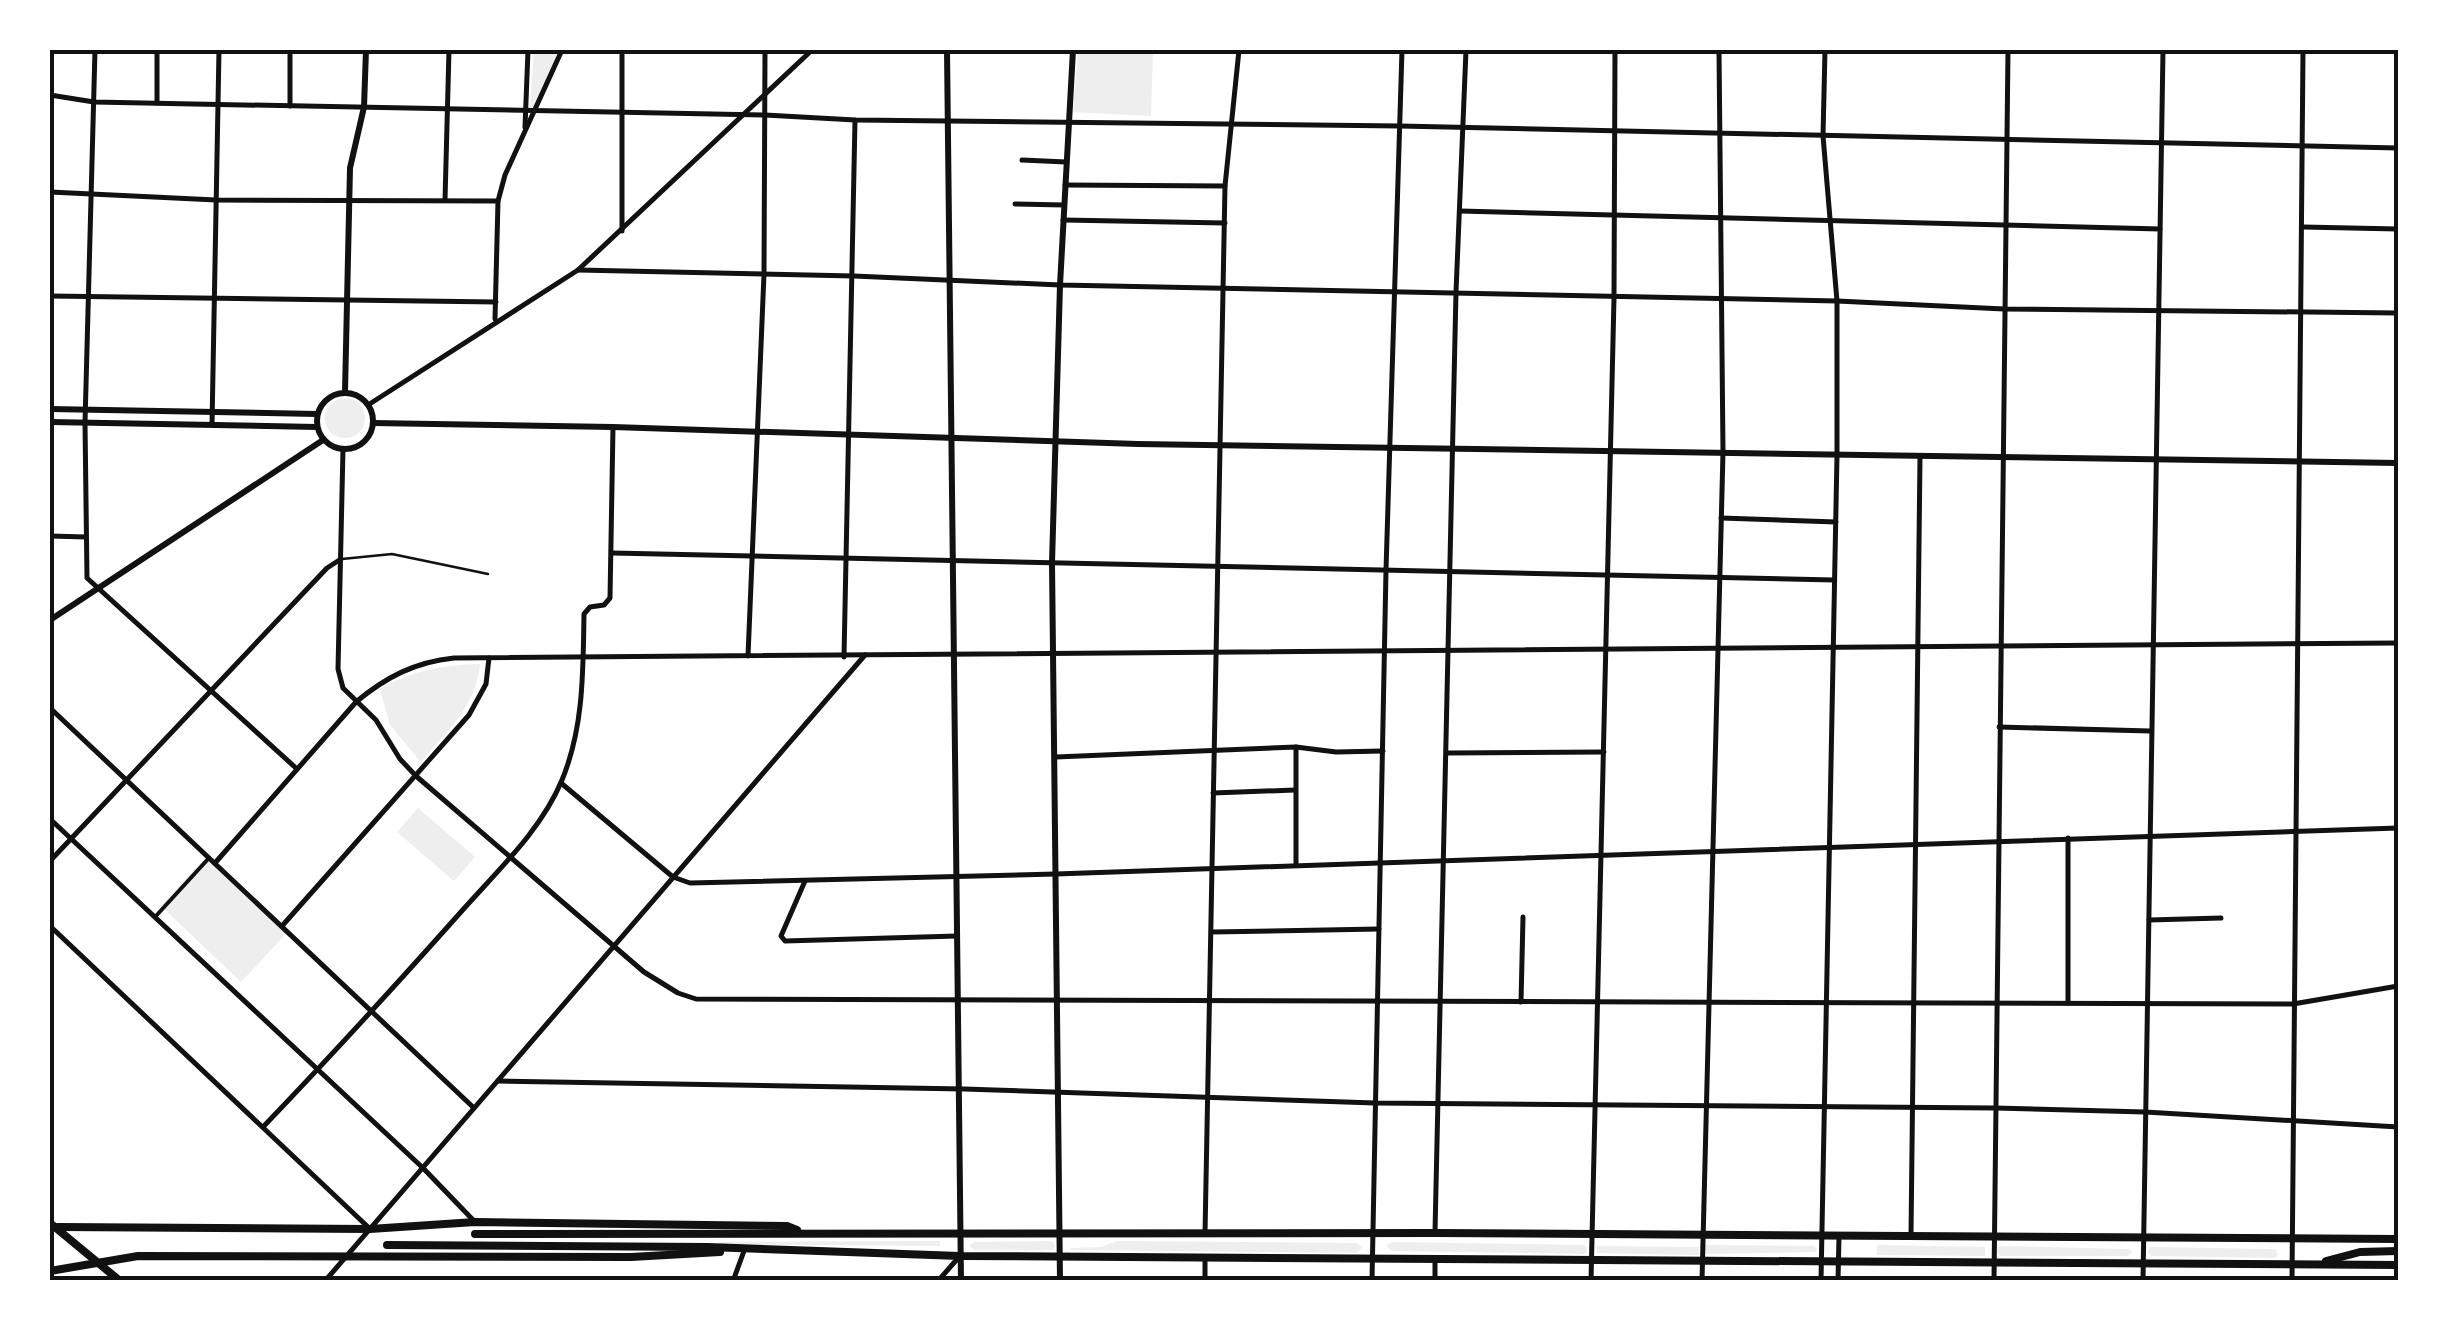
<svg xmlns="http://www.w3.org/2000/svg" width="2448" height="1331" font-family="Manrope,sans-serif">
  <rect width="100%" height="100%" fill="#fff"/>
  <g fill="#eee">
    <path d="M 534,50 L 559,50 L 534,107 L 530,107 Z"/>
    <path d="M 1078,50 L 1153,50 L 1151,116 L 1073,112 Z"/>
    <circle cx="345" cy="418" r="20"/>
    <path d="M 480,664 C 477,705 446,732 421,762 L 390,725 L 380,689 C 413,670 443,665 480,664 Z"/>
    <path d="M 418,808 L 475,857 L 454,881 L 397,832 Z"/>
    <path d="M 205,858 L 286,934 L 241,982 L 161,906 Z"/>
    <path d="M 940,1241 L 940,1246 L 718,1244 L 719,1242 Z"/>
    <path d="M 1052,1241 L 1055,1246 L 1053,1250 L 974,1250 L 969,1246 L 974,1242 Z"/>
    <path d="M 1117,1241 L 1356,1243 L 1363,1247 L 1356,1253 L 1071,1250 L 1070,1248 L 1101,1247 Z"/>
    <path d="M 1392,1242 L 1584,1245 L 1588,1250 L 1585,1254 L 1392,1251 L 1386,1246 Z"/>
    <path d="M 1705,1245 L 1813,1246 L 1817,1248 L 1816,1252 L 1706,1254 Z"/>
    <path d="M 1877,1245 L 1985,1247 L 1985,1256 L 1877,1255 Z"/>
    <path d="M 1597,1246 L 1699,1247 L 1699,1255 L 1597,1253 Z"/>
    <path d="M 1999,1246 L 2129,1249 L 2132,1252 L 2128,1256 L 2000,1256 L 1997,1251 Z"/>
    <path d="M 2150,1247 L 2275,1249 L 2278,1254 L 2276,1258 L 2151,1256 L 2148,1252 Z"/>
  </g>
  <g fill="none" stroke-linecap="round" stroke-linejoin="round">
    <path stroke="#111" stroke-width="2.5" d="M 342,559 L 392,554 L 488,574"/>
    <path stroke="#111" stroke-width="4" d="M 155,917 L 209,858"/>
    <g stroke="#111" stroke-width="5">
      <path d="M 95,50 L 85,423 L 87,578 L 297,769"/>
      <path d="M 622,50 L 622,231"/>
      <path d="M 50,95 L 94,102 L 765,115 L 855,120 L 1400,126 L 2398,148"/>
      <path d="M 157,103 L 157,50"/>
      <path d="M 290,106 L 290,50"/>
      <path d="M 525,127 L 528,50"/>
      <path d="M 1022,160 L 1066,162"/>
      <path d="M 1065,185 L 1225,186"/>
      <path d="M 50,192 L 216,200 L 498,201"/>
      <path d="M 445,200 L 449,50"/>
      <path d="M 1015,204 L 1064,205"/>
      <path d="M 1460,211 L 2160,229"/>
      <path d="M 1063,220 L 1225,223"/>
      <path d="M 2303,227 L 2398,229"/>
      <path d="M 578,270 L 854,276 L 1060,285 L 1837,301 L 2004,309 L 2398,313"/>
      <path d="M 50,296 L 496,302"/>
      <path d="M 495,319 L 498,201 L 505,175 L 562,50"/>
      <path d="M 368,405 L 578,270 L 812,50"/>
      <path d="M 212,425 L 219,50"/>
      <path d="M 343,449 L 338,669 L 343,688 L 376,720 L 400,759 L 416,776 L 644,972 L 678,993 L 696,999 L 2293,1004 L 2398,986"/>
      <path d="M 1721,518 L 1836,522"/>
      <path d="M 50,536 L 86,537"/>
      <path d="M 612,553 L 1834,580"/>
      <path d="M 748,656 L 764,274 L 765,50"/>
      <path d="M 844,657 L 855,120"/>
      <path d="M 50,708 L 474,1108"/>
      <path d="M 1999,727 L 2150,731"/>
      <path d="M 1296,747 L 1296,864"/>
      <path d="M 1447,753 L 1604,752"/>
      <path d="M 1056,757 L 1296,747 L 1336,752 L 1383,751"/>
      <path d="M 561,783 L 673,877 L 690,883 L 1056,874 L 2398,828"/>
      <path d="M 1213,793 L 1295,790"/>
      <path d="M 50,819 L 423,1168 L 475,1222"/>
      <path d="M 50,861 L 327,568 L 341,559"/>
      <path d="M 215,863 L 356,702 C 386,677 415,662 454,658 L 2398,643"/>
      <path d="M 805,881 L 781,936 L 785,941 L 957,936"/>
      <path d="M 2149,920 L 2221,918"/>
      <path d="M 50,926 L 368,1227"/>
      <path d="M 282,926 L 469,715 L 486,684 L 489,658"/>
      <path d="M 1212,932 L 1379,929"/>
      <path d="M 1521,1002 L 1523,917"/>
      <path d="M 2068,1003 L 2068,838"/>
      <path d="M 498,1081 L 964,1089 L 1375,1103 L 1995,1108 L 2145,1112 L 2398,1127"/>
      <path d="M 263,1127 C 330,1057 395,986 460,913 C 496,872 541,831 562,780 C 584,727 583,670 584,614 L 590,607 L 604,605 L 610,598 L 613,427"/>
      <path d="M 1435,1232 L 1456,292 L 1466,50"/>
      <path d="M 1205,1234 L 1225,186 L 1239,50"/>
      <path d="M 1911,1235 L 1920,457"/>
      <path d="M 325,1281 L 865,655"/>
      <path d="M 733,1281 L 744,1251"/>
      <path d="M 938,1281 L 959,1257"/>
      <path d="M 1205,1281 L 1205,1259"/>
      <path d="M 1372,1281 L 1386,570 L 1402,50"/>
      <path d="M 1435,1281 L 1435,1259"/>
      <path d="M 1591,1281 L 1614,298 L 1615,50"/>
      <path d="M 1702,1281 L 1723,452 L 1719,50"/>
      <path d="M 1821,1281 L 1837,455 L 1837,301 L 1823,136 L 1825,50"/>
      <path d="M 1838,1281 L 1839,1236"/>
      <path d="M 1994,1281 L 2008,50"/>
      <path d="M 2143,1281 L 2163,50"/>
      <path d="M 2292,1281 L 2303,50"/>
    </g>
    <g stroke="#111" stroke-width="6">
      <path d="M 947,50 L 961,1281"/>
      <path d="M 345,392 L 350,168 L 364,107 L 366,50"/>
      <circle cx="345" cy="421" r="28"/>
      <path d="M 50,409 L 317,414"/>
      <path d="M 50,422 L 317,427"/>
      <path d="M 373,423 L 613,427 L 1138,444 L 2398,463"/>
      <path d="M 50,620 L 323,440"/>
      <path d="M 1060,1281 L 1052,563 L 1060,285 L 1073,50"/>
    </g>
    <g stroke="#111" stroke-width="8">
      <path d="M 50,1223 L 120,1281"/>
      <path d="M 58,1227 L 370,1229 L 475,1222 L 787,1226 L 797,1230"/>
      <path d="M 475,1234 L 1435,1233 L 2398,1239"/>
      <path d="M 387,1245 L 708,1247 L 960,1256 L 2398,1265"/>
      <path d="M 2326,1261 L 2360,1252 L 2398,1251"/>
      <path d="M 50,1271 L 138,1256 L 631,1257 L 720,1252"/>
    </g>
  </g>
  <rect width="2448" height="1331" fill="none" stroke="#ffffff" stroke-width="105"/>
  <rect x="52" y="52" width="2344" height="1226" fill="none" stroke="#111" stroke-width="4"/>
</svg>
